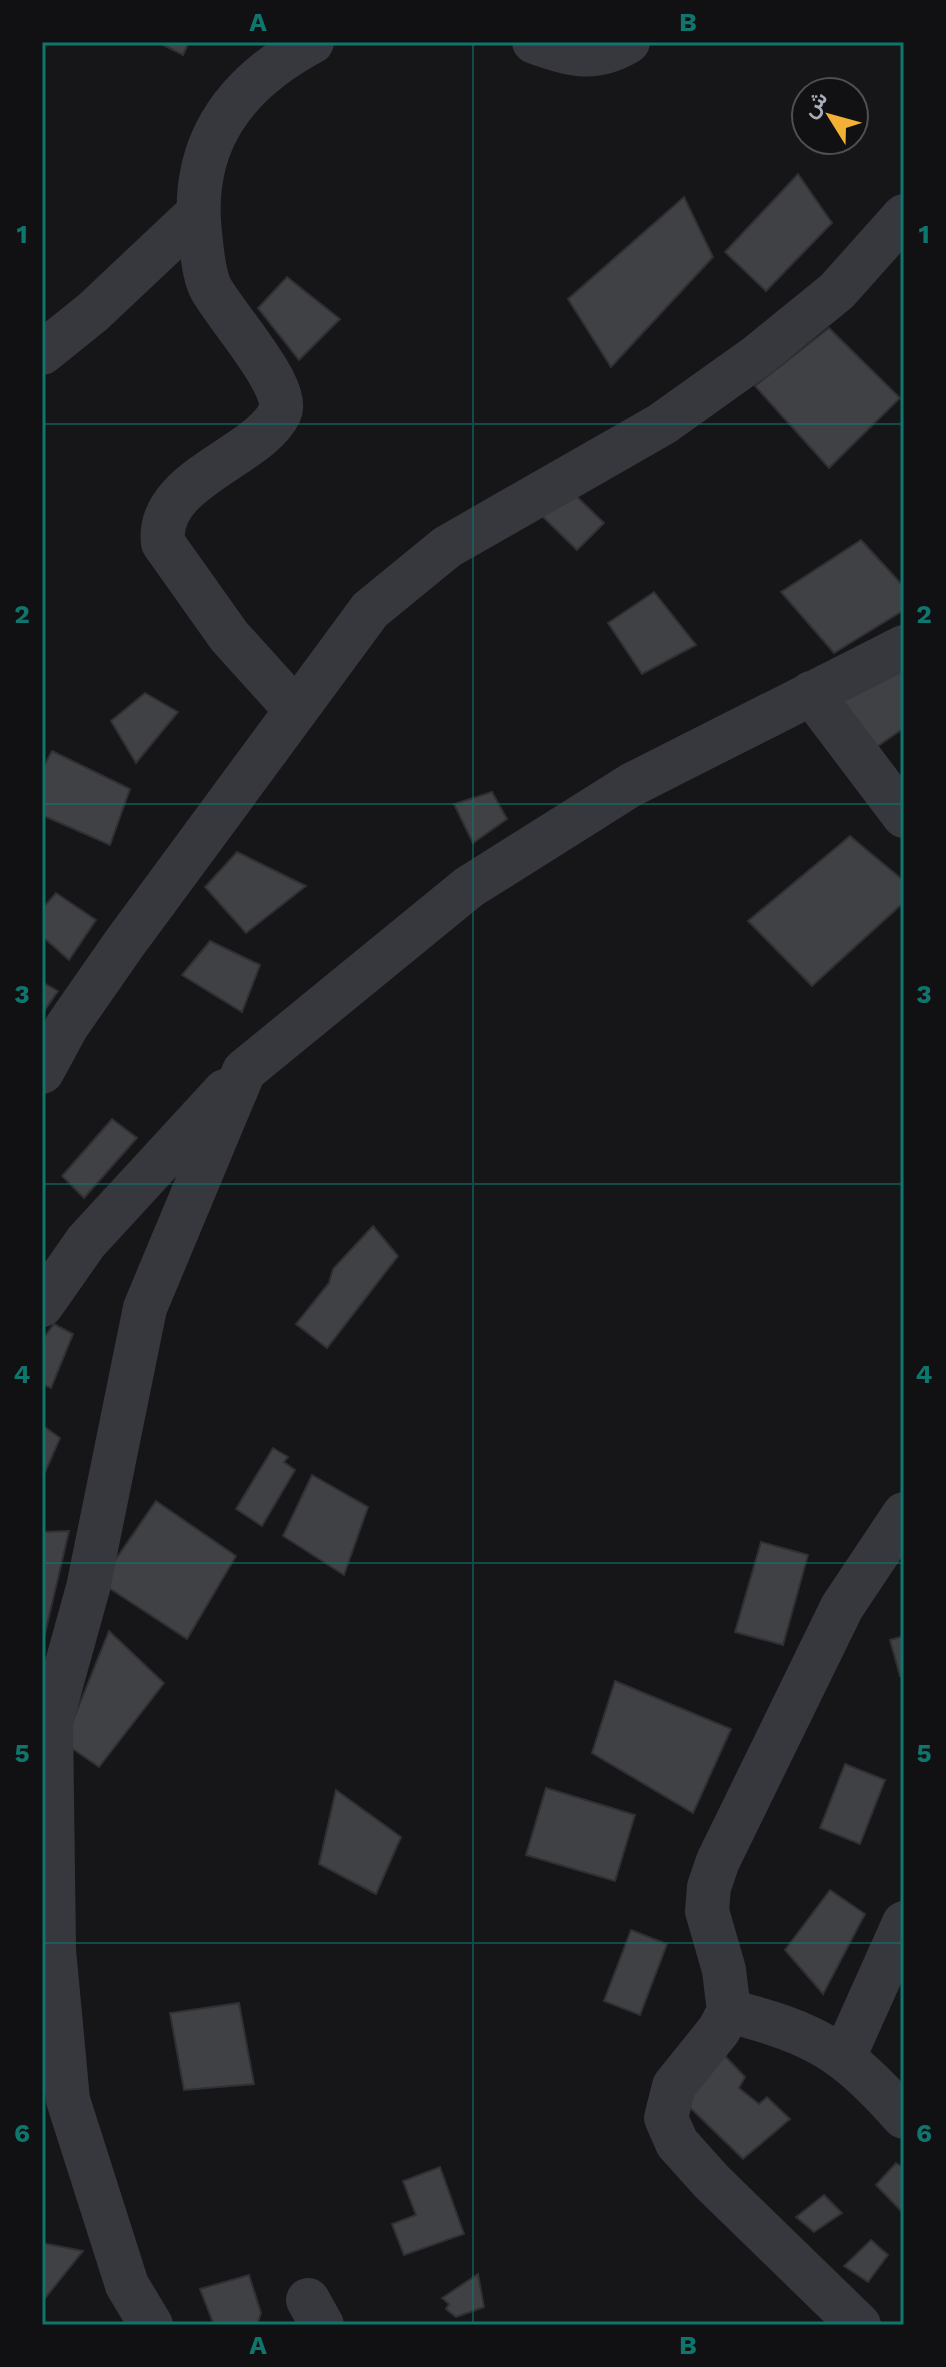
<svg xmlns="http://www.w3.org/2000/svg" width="946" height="2367" font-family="'Work Sans',Vazirmatn,sans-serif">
  <rect width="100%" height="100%" fill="#161618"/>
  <g fill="#404145" stroke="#303034" stroke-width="2">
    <path d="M 157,42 L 189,42 L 183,55 Z"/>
    <path d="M 798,174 L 832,223 L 766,291 L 725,252 Z"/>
    <path d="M 684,197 L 713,257 L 611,367 L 568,299 Z"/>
    <path d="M 287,277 L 340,319 L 299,360 L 258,308 Z"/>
    <path d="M 829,328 L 900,398 L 829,468 L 755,386 Z"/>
    <path d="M 569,489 L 604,523 L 577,550 L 542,516 Z"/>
    <path d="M 861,540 L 904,587 L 904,610 L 834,653 L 781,592 Z"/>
    <path d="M 654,592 L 696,645 L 642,674 L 608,623 Z"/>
    <path d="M 904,665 L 904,728 L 869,752 L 837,694 Z"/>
    <path d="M 145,693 L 178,712 L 136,763 L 111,721 Z"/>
    <path d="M 52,751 L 130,789 L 110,845 L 42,815 L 42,770 Z"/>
    <path d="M 492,792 L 507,819 L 473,843 L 454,804 Z"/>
    <path d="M 850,836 L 904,881 L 904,902 L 812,986 L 748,921 Z"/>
    <path d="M 237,852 L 306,886 L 246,933 L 205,887 Z"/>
    <path d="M 56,893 L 96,920 L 69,960 L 42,936 L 42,909 Z"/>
    <path d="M 210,941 L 260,965 L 242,1012 L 182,975 Z"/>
    <path d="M 42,982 L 58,991 L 42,1014 Z"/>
    <path d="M 112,1119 L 137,1138 L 84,1198 L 62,1176 Z"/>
    <path d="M 373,1226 L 398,1256 L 327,1348 L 296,1324 L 329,1283 L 333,1269 Z"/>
    <path d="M 54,1324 L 73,1334 L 51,1388 L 42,1384 L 42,1340 Z"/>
    <path d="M 42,1425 L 60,1438 L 42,1479 Z"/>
    <path d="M 273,1448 L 288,1457 L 284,1462 L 295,1470 L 262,1526 L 236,1509 Z"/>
    <path d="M 312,1475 L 368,1507 L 344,1575 L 283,1536 Z"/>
    <path d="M 156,1501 L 236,1556 L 187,1639 L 100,1582 Z"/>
    <path d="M 69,1531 L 43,1642 L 42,1532 Z"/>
    <path d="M 761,1542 L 808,1555 L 783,1645 L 735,1632 Z"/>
    <path d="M 109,1631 L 164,1683 L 99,1767 L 64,1743 Z"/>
    <path d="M 904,1636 L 904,1675 L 900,1676 L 890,1640 Z"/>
    <path d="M 615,1681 L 731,1729 L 693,1813 L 592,1753 Z"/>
    <path d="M 845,1764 L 885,1780 L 860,1844 L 820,1828 Z"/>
    <path d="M 546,1788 L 635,1815 L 615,1881 L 526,1855 Z"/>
    <path d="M 336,1790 L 401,1837 L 376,1894 L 319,1864 Z"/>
    <path d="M 830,1890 L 865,1914 L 823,1994 L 785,1950 Z"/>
    <path d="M 631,1930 L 667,1944 L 640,2015 L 604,2001 Z"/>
    <path d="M 239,2003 L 254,2084 L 184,2090 L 170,2013 Z"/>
    <path d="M 725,2056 L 745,2077 L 739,2088 L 759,2104 L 767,2097 L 790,2119 L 743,2159 L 676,2094 Z"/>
    <path d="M 896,2163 L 904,2168 L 904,2214 L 876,2185 Z"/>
    <path d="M 440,2167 L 464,2234 L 404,2255 L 392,2224 L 416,2215 L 403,2181 Z"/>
    <path d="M 824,2195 L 842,2213 L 814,2232 L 796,2217 Z"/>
    <path d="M 871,2240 L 888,2255 L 868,2282 L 844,2266 Z"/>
    <path d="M 42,2243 L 83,2251 L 42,2302 Z"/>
    <path d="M 478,2274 L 484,2307 L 456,2317 L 446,2309 L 449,2304 L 442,2298 Z"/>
    <path d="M 249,2275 L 261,2313 L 257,2325 L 214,2325 L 200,2289 Z"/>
  </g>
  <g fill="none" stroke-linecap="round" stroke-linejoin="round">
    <g stroke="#37383d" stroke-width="44">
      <path d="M 534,42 C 570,54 593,63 628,42"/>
      <path d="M 42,353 L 93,312 L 198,213"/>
      <path d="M 811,693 L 904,816"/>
      <path d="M 294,708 L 229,636 L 163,543 C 155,479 260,457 280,412 C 291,387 223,313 210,287 C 203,271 202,250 200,233 C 190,142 236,83 312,42"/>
      <path d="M 42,1072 L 67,1026 L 124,944 L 370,610 L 447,547 L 662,424 L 756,357 L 837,291 L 904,216"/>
      <path d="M 42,1305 L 86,1242 L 225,1091"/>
      <path d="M 729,2011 C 817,2034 843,2049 904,2117"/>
      <path d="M 844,2057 L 904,1923"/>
      <path d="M 308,2300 L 322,2325"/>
      <path d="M 151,2325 L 127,2285 L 68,2100 L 54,1950 L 51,1721 L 88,1588 L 145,1308 L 244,1071 L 469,887 L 631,785 L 904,647"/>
      <path d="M 859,2325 L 712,2182 L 677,2143 L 666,2118 L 674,2086 L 719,2030 L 729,2011 L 724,1970 L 707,1911 L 709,1887 L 718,1861 L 842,1607 L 904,1514"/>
    </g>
  </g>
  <path fill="none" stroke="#0f766e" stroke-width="2" stroke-opacity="0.55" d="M 473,42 L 473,2325M 42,424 L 904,424M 42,804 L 904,804M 42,1184 L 904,1184M 42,1563 L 904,1563M 42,1943 L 904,1943"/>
  <rect width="946" height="2367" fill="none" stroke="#111113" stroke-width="88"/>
  <g transform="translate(830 116) rotate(307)"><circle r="38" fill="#111113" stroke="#4d4f55" stroke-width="2"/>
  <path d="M0-6L14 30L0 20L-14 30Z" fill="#f2b134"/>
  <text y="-12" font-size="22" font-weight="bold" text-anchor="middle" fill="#a8adb8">ش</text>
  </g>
  <rect x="44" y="44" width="858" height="2279" fill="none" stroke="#0f766e" stroke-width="3"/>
  <g font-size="26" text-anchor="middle" font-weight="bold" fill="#0f766e">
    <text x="258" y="31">A</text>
    <text x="688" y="31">B</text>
    <text x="22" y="243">1</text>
    <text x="924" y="243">1</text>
    <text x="22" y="623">2</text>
    <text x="924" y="623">2</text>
    <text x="22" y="1003">3</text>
    <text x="924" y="1003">3</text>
    <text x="22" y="1383">4</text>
    <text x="924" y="1383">4</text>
    <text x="22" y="1762">5</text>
    <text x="924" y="1762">5</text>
    <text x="22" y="2142">6</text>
    <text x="924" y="2142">6</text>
    <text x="258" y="2354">A</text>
    <text x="688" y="2354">B</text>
  </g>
</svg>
